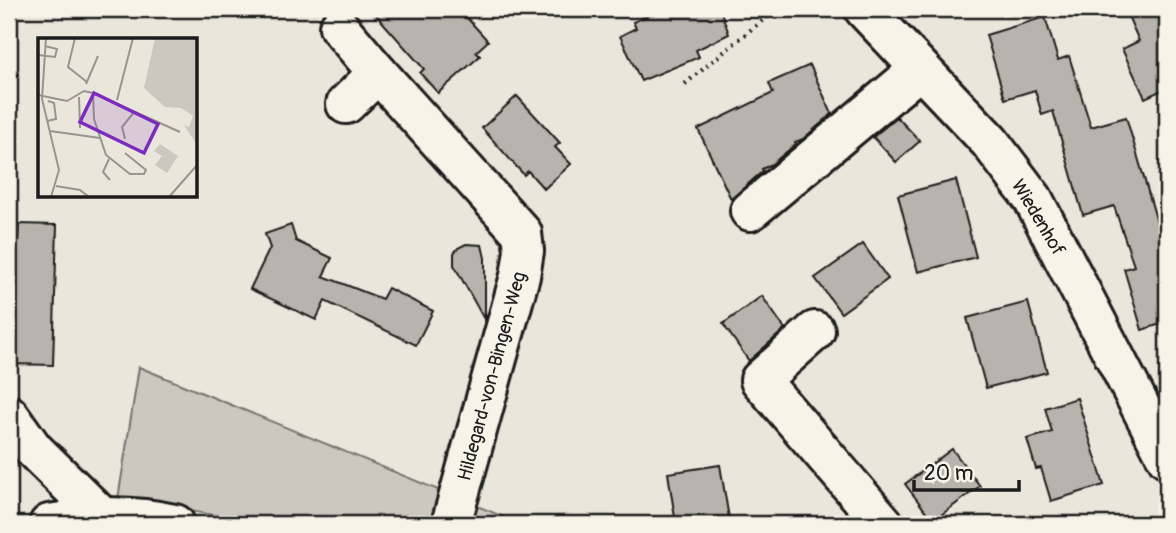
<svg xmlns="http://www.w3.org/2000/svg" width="1176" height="533" font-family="Pangolin,sans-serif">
  <rect width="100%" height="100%" fill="#eae6dc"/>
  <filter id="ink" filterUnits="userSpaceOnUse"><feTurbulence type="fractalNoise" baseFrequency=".0143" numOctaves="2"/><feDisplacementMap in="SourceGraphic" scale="14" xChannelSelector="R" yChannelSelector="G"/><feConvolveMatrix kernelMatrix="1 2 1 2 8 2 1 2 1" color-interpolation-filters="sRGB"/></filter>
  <g filter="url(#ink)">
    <path fill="#ccc8c0" stroke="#74726e" stroke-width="2" d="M 139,367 L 521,524 L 268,524 L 118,499 Z"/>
    <g fill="#b6b4ac" stroke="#1c1c1c" stroke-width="2">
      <path d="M 371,9 L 459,9 L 488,41 L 476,52 L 480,56 L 438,93 L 420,73 L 424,69 Z"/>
      <path d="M 663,9 L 720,9 L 729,34 L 696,50 L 699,57 L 641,81 L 620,36 L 636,28 L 633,22 Z"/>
      <path d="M 1125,9 L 1167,9 L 1167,100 L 1162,90 L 1145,98 L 1122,49 L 1139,41 Z"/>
      <path d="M 1045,17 L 1058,60 L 1069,56 L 1091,127 L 1126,117 L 1167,256 L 1167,322 L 1142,330 L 1124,269 L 1134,266 L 1114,206 L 1083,215 L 1053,111 L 1042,115 L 1035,90 L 1005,99 L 986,35 Z"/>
      <path d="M 810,65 L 832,114 L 803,139 L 795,142 L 796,144 L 772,164 L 762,169 L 763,171 L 731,199 L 698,129 L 773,93 L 769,83 Z"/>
      <path d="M 517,96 L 560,143 L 555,147 L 571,164 L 544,189 L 528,171 L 524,175 L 482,128 Z"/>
      <path d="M 897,117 L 920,141 L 896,162 L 873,137 Z"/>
      <path d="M 956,180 L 976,257 L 918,272 L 898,195 Z"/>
      <path d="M 19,224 L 57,225 L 53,365 L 9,364 L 9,242 L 18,242 Z"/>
      <path d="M 291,225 L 296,241 L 332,258 L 323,276 L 382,299 L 388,288 L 433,311 L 416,345 L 325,301 L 316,320 L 250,289 L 270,248 L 265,234 Z"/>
      <path d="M 466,244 L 482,245 L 485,258 L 485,321 L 454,265 L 454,253 L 458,248 Z"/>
      <path d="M 863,244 L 888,279 L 841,313 L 815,278 Z"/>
      <path d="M 762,296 L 785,329 L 749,361 L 723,324 Z"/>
      <path d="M 1028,302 L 1047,372 L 986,388 L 967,318 Z"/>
      <path d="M 1077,398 L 1104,485 L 1051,501 L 1041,468 L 1036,469 L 1027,439 L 1052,432 L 1045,408 Z"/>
      <path d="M 952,449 L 980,486 L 933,521 L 905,484 Z"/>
      <path d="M 720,465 L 730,524 L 676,524 L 668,473 Z"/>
    </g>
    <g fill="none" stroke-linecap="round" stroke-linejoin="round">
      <g stroke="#1c1c1c" stroke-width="44">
        <g id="minor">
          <path d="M 864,9 L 990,142 L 1033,199 L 1167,458"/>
          <path d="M 339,27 L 378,73 L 346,104"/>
          <path d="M 378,73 L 522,233 L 524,251 L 520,276 L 451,524"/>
          <path d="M 750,211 L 920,69"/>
          <path d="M 815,331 L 760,380 L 884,524"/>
          <path d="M 9,415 L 33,449 L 101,516"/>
          <path d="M 49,524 C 96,516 128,514 175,524"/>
        </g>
      </g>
      <path stroke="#1c1c1c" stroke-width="4.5" stroke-dasharray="2 5" stroke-linecap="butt" d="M 685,84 L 776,9"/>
      <use href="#minor" stroke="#f7f3e8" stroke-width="38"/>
    </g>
  </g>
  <g text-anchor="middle" stroke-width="7" stroke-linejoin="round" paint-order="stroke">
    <g font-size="19" fill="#1c1c1c" stroke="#f7f3e8">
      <text transform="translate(1039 217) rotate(59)" y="7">Wiedenhof</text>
      <text transform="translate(491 376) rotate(-75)" y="7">Hildegard-von-Bingen-Weg</text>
    </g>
  </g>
  <g transform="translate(38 38)">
    <rect width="159" height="159" fill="#eae6dc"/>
    <path d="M 117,0 L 159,0 L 159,107 L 146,87 L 151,89 L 155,78 L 143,70 L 127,69 L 106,50 ZM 122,106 L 140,118 L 129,135 L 117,127 L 124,118 L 116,113 Z" fill="#ccc8c0"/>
    <path fill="none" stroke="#98958f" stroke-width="2" d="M 8,0 L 4,61 L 21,132 L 13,159M 37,0 L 30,29 L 49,44M 0,17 L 17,19 L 19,11 L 7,8M 48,46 L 60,18M 55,55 L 56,81 L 68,117 L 92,136 L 106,136 L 108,132 L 87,115M 0,57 L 29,63 L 46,53 L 55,55 L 142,94M 41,59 L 42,90M 79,62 L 95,0M 9,83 L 18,81 L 16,65 L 10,63M 12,93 L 62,100M 87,101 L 84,89 L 97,73M 71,121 L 65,134 L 72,142M 18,148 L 42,152 L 51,159M 131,159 L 160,126"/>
    <path fill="#7b2cbf" fill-opacity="0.15" stroke="#7b2cbf" stroke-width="3.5" d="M 56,55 L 120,86 L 106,115 L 42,84 Z"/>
    <rect width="159" height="159" fill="none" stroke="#1c1c1c" stroke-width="3.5"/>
  </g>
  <rect width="1176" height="533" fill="none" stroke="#f7f3e8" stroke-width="35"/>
  <rect x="18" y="18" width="1141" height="498" fill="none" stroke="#1c1c1c" stroke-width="2.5" filter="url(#ink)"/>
  <path d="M914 480v10h105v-10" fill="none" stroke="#1c1c1c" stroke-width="3.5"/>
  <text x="924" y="480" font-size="21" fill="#1c1c1c" stroke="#f7f3e8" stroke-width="5" paint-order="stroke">20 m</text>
</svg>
